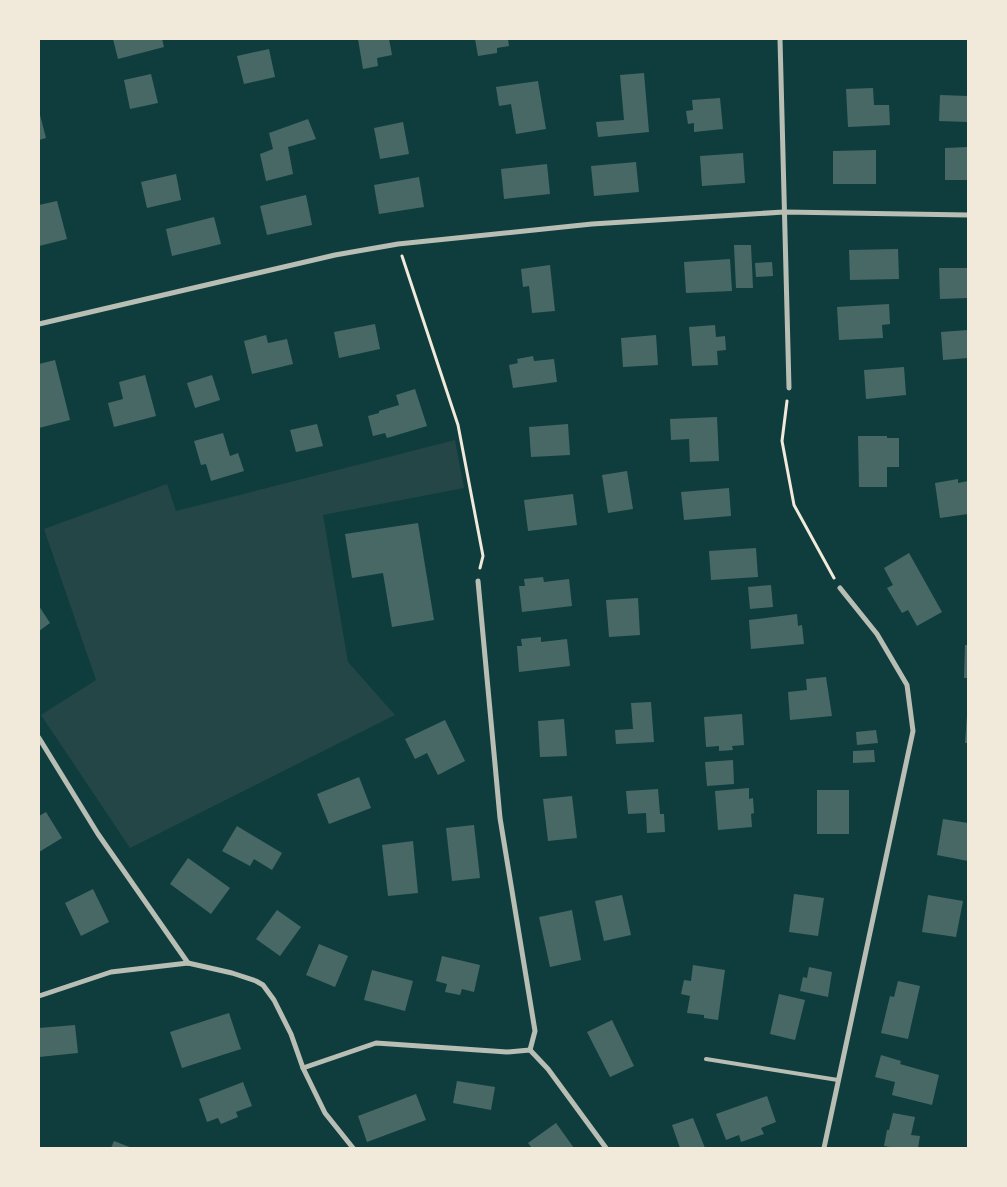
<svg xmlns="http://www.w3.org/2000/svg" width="1007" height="1187" font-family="Montserrat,sans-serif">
  <rect width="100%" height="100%" fill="#0f3d3e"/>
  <path fill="#244646" d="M 455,440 L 464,488 L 323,515 L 348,662 L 395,715 L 130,848 L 41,715 L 96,680 L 44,529 L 167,484 L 176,511 Z"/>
  <g fill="#486865">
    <path d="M 113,39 L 162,39 L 164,47 L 118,59 Z"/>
    <path d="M 358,39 L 389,39 L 392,55 L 377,58 L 378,66 L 363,69 Z"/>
    <path d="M 475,39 L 508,39 L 509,46 L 497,48 L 497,53 L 478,56 Z"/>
    <path d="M 269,49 L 275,77 L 244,84 L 237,56 Z"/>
    <path d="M 644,73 L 649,132 L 598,137 L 596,122 L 624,120 L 620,75 Z"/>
    <path d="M 151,74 L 158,103 L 130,109 L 124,80 Z"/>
    <path d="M 538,81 L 546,129 L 516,134 L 511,104 L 499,106 L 496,87 Z"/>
    <path d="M 873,88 L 874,105 L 889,105 L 890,125 L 848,127 L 846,89 Z"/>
    <path d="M 940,95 L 968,96 L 968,122 L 939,121 Z"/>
    <path d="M 720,98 L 723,129 L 694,132 L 694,123 L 688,124 L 686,111 L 693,110 L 692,100 Z"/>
    <path d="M 39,111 L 46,138 L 39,140 Z"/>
    <path d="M 308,119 L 316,139 L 288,147 L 293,174 L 266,181 L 260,154 L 273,149 L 269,133 Z"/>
    <path d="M 403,122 L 409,154 L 380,159 L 374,128 Z"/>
    <path d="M 968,147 L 968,180 L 945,180 L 945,148 Z"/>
    <path d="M 876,150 L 876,184 L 833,184 L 833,151 Z"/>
    <path d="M 743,153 L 745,183 L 702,186 L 700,156 Z"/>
    <path d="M 636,162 L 639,192 L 594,196 L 591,166 Z"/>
    <path d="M 547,164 L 550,194 L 504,199 L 501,169 Z"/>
    <path d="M 176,174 L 181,200 L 147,208 L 141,182 Z"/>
    <path d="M 419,177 L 424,207 L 379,214 L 374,185 Z"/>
    <path d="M 306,195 L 312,225 L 267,235 L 260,206 Z"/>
    <path d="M 57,201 L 67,239 L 39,246 L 39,205 Z"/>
    <path d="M 214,217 L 221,244 L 172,256 L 166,229 Z"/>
    <path d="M 734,245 L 751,245 L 753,288 L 736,288 Z"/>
    <path d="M 898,249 L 899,279 L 850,280 L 849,250 Z"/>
    <path d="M 730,259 L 732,291 L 686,293 L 684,262 Z"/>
    <path d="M 772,262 L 773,276 L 756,277 L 755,263 Z"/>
    <path d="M 550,265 L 555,311 L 532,313 L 529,286 L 523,287 L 521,269 Z"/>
    <path d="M 939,268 L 968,268 L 968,298 L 940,299 Z"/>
    <path d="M 889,304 L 890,324 L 882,325 L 883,338 L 839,340 L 837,307 Z"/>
    <path d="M 375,324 L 380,349 L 339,358 L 334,332 Z"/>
    <path d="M 715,325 L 716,337 L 725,336 L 726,350 L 717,351 L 718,365 L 692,366 L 689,327 Z"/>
    <path d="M 968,330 L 968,358 L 943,360 L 941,332 Z"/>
    <path d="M 266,335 L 268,343 L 287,339 L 293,364 L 252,374 L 244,341 Z"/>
    <path d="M 656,335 L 658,365 L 623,367 L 621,338 Z"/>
    <path d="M 533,356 L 534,361 L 554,359 L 557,382 L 513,388 L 509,365 L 518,363 L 517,359 Z"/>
    <path d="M 55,360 L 70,420 L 39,428 L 39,364 Z"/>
    <path d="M 904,367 L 906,395 L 866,399 L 864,370 Z"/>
    <path d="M 145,375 L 156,416 L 114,427 L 108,403 L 123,399 L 119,382 Z"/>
    <path d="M 212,375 L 220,400 L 195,408 L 187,383 Z"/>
    <path d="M 415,389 L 427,426 L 387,438 L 385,433 L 373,436 L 368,416 L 379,413 L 379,411 L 399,405 L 396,395 Z"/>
    <path d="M 717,417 L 719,461 L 690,462 L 689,439 L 671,440 L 670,419 Z"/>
    <path d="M 317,424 L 323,446 L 296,452 L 290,430 Z"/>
    <path d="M 568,424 L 570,455 L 531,457 L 529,427 Z"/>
    <path d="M 223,433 L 230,456 L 238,453 L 244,471 L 211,481 L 206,464 L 201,465 L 194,441 Z"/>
    <path d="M 858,436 L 887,436 L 887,438 L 899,438 L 899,467 L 887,467 L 887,487 L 859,487 Z"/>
    <path d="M 627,471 L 633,509 L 608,513 L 602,475 Z"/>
    <path d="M 958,479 L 958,483 L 968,481 L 968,514 L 940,518 L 935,483 Z"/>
    <path d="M 729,488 L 731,516 L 684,520 L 681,492 Z"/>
    <path d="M 573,494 L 577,525 L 528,531 L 524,500 Z"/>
    <path d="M 418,523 L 434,620 L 392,627 L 383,573 L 352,578 L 345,534 Z"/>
    <path d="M 756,548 L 758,577 L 711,580 L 709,551 Z"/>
    <path d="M 909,553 L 942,612 L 917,626 L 908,610 L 902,613 L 887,588 L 893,585 L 884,568 Z"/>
    <path d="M 543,577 L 544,582 L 569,579 L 572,606 L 522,612 L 519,586 L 525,586 L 524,579 Z"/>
    <path d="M 771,585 L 773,607 L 750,609 L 748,587 Z"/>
    <path d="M 638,598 L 640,635 L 609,637 L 606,600 Z"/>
    <path d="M 39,606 L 50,623 L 39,631 Z"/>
    <path d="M 797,614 L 798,626 L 802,625 L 804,644 L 751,649 L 749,620 Z"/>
    <path d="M 541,637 L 541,642 L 567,639 L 570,666 L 519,672 L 517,646 L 522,646 L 521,639 Z"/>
    <path d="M 965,645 L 968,645 L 968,678 L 964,678 Z"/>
    <path d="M 826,677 L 832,716 L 790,720 L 788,692 L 807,690 L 806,679 Z"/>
    <path d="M 651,702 L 654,742 L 616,744 L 615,730 L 633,729 L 631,703 Z"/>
    <path d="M 742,714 L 744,745 L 732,746 L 733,750 L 719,751 L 719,746 L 706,747 L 704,717 Z"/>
    <path d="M 967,715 L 968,715 L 968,743 L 965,743 Z"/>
    <path d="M 564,719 L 567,756 L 540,757 L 538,721 Z"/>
    <path d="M 445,720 L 465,761 L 438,775 L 427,753 L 415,759 L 405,739 Z"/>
    <path d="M 876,730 L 878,743 L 857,745 L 856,732 Z"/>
    <path d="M 874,750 L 875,762 L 853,763 L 853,751 Z"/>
    <path d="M 733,760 L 734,784 L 707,786 L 705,762 Z"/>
    <path d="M 359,777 L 371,808 L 329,824 L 317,794 Z"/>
    <path d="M 749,788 L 749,799 L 753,798 L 754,813 L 751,814 L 752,827 L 718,830 L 715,791 Z"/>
    <path d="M 658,789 L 660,814 L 664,814 L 665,832 L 647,833 L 646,813 L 628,814 L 626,791 Z"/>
    <rect x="817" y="790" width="32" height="44"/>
    <path d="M 572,796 L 577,838 L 548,841 L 543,799 Z"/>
    <path d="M 46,812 L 62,838 L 39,852 L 39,816 Z"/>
    <path d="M 943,819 L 968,823 L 968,861 L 937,855 Z"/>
    <path d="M 474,825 L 480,878 L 452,881 L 446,828 Z"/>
    <path d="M 237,826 L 282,853 L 272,870 L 254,859 L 250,866 L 222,851 Z"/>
    <path d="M 413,841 L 418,893 L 388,896 L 382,845 Z"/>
    <path d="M 188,858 L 230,888 L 211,914 L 170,884 Z"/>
    <path d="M 93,889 L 109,922 L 81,936 L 65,903 Z"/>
    <path d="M 794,894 L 824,898 L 818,936 L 789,932 Z"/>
    <path d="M 622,895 L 631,935 L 604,941 L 595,901 Z"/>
    <path d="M 928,895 L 963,901 L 956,937 L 922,932 Z"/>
    <path d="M 277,910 L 301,927 L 280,956 L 256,939 Z"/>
    <path d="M 572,910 L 581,960 L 550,967 L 539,917 Z"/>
    <path d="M 319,944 L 348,956 L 335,987 L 306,975 Z"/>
    <path d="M 442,956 L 480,965 L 474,992 L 462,989 L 460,995 L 445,992 L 447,984 L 436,981 Z"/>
    <path d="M 693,965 L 725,970 L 718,1020 L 704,1018 L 704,1015 L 687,1013 L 690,996 L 681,994 L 684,980 L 691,981 Z"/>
    <path d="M 809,967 L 832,972 L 828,997 L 800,991 L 803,977 L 807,978 Z"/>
    <path d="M 372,970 L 413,981 L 405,1011 L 364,1000 Z"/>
    <path d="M 898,981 L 920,986 L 908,1039 L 881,1033 L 890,996 L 894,997 Z"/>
    <path d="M 779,994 L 805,1000 L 795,1040 L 770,1034 Z"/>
    <path d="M 229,1013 L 241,1049 L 182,1068 L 170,1032 Z"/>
    <path d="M 612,1020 L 634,1066 L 610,1077 L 587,1032 Z"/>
    <path d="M 75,1025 L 78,1053 L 39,1057 L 39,1028 Z"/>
    <path d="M 881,1055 L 901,1061 L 900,1064 L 939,1075 L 932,1105 L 892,1095 L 895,1082 L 875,1077 Z"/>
    <path d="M 457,1081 L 495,1087 L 491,1110 L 453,1103 Z"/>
    <path d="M 243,1082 L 252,1106 L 236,1112 L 238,1117 L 221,1124 L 218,1118 L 207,1122 L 199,1099 Z"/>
    <path d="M 416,1094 L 426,1120 L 367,1142 L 358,1116 Z"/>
    <path d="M 767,1096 L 776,1122 L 761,1128 L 764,1134 L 741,1142 L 739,1135 L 726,1140 L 716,1114 Z"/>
    <path d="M 893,1113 L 915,1117 L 911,1135 L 920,1136 L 918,1148 L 889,1148 L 890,1147 L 884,1146 L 887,1130 L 889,1130 Z"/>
    <path d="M 693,1118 L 705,1148 L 680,1148 L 672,1125 Z"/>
    <path d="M 556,1123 L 574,1148 L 532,1148 L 528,1143 Z"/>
    <path d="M 114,1141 L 132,1148 L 111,1148 Z"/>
  </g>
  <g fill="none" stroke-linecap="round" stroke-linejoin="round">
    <g stroke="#f1e9da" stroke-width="3">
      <path d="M 402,256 L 458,425 L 483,556 L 480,568"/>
      <path d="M 787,401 L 782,441 L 794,505 L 834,578"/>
    </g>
    <path stroke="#b8beb3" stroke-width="4" d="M 706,1059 L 838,1080"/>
    <g stroke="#b8beb3" stroke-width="5">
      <path d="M 780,39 L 789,388"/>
      <path d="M 39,324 L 335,255 L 398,244 L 592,224 L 784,212 L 968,215"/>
      <path d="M 478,581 L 500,818 L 535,1031 L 530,1050"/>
      <path d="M 39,738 L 98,834 L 188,963"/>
      <path d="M 39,996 L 111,972 L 188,963 L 232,973 L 256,981 L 263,985 L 274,1000 L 291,1034 L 303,1068 L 325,1113 L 353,1148"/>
      <path d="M 303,1068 L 376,1043 L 507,1052 L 530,1050 L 548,1069 L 606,1148"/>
      <path d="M 824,1148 L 913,731 L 907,685 L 877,634 L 840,588"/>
    </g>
  </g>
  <rect width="1007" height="1187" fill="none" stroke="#f1e9da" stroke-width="80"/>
</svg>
